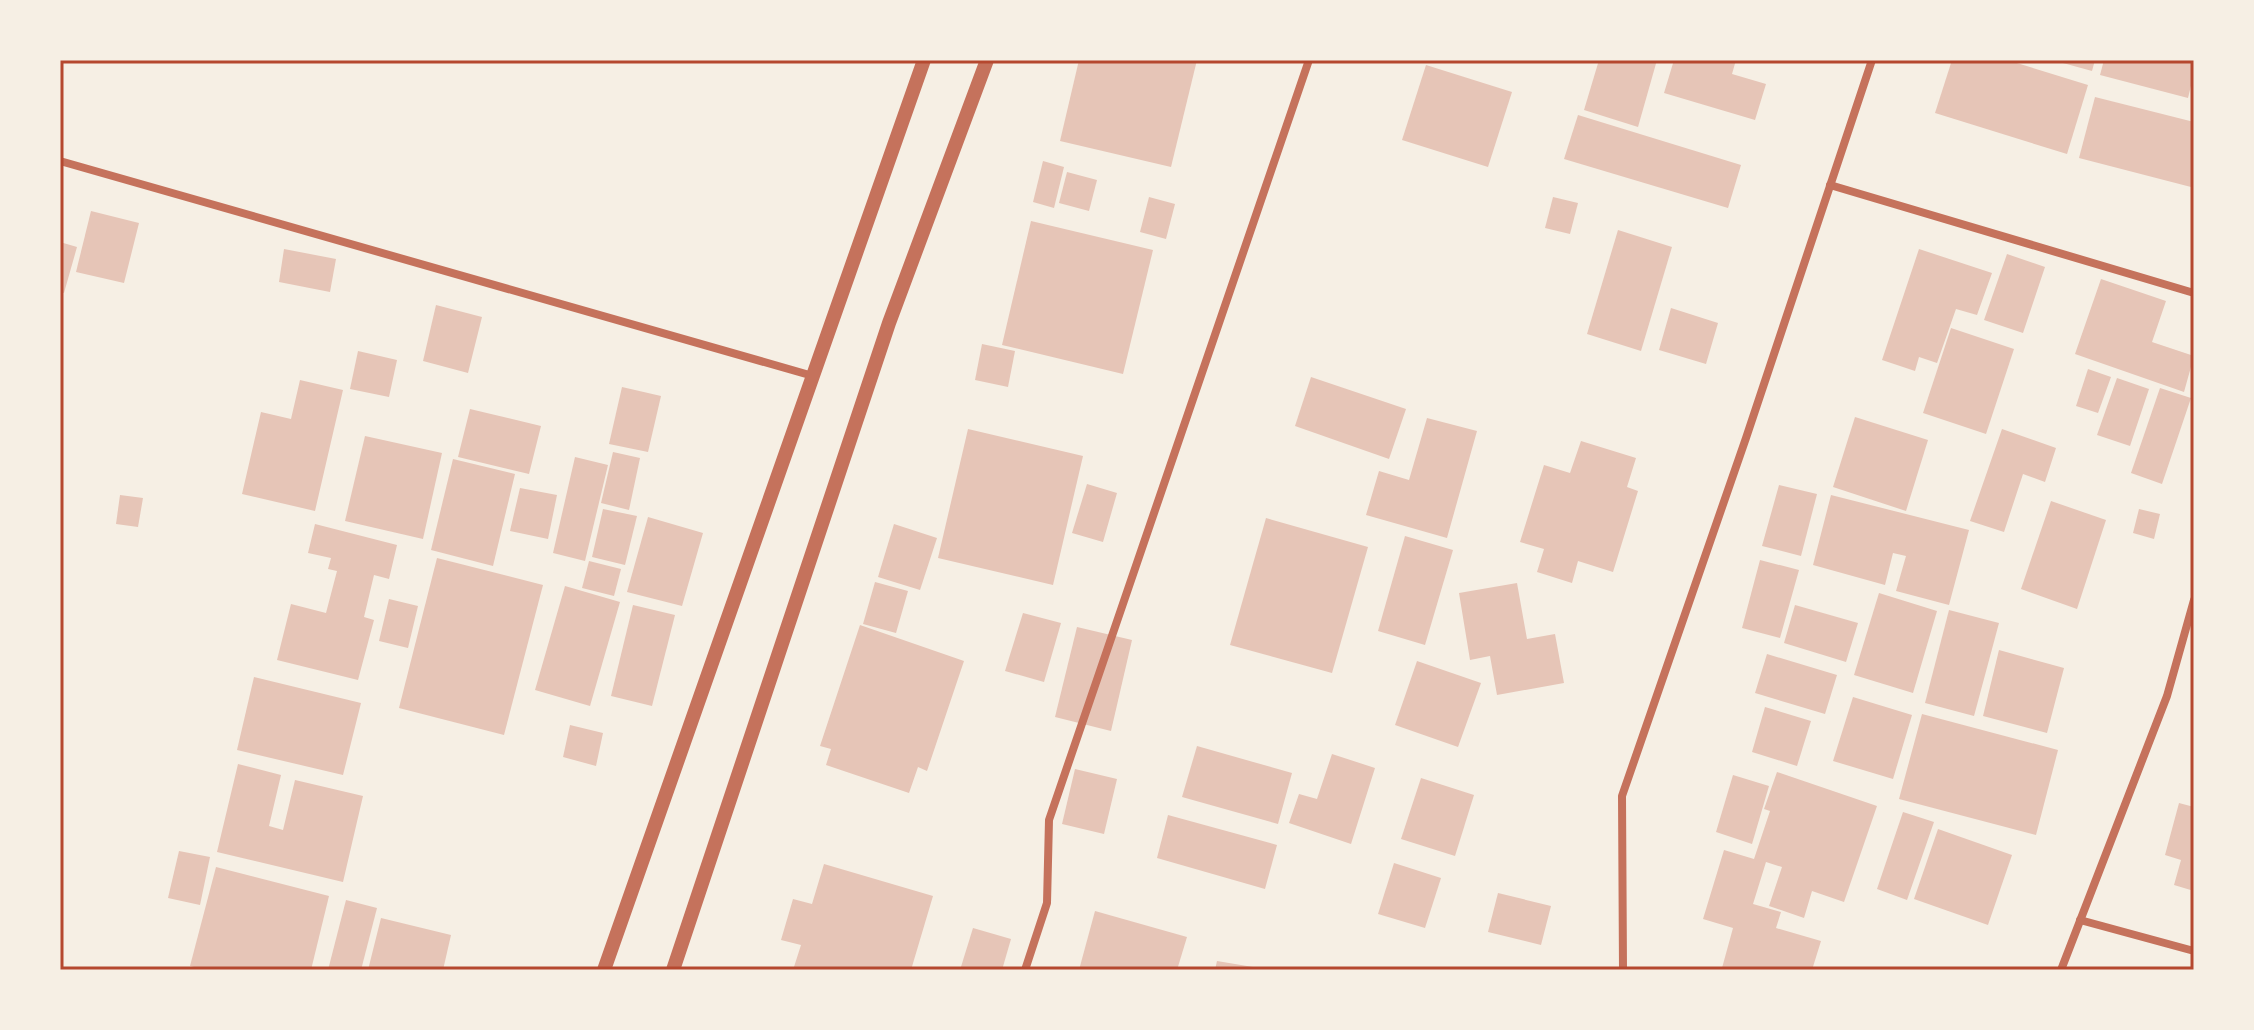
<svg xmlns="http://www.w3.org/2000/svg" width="2254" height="1030" font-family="Quicksand,sans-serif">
  <rect width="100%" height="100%" fill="#f6efe4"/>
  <g fill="#e6c5b7">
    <path d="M 1079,60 L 1197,60 L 1171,167 L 1060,141 Z"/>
    <path d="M 1599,60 L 1657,60 L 1638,127 L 1584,110 Z"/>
    <path d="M 1674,60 L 1736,60 L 1732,74 L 1766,84 L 1755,120 L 1664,93 Z"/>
    <path d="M 1952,60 L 2007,60 L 2088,85 L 2067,154 L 1935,113 Z"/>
    <path d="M 2052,60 L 2095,60 L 2092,71 Z"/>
    <path d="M 2104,60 L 2194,60 L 2194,73 L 2188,98 L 2100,75 Z"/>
    <path d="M 1426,65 L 1512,92 L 1488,167 L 1402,140 Z"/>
    <path d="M 2095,97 L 2194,122 L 2194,176 L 2191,187 L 2079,158 Z"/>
    <path d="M 1578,115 L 1741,165 L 1728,208 L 1564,159 Z"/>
    <path d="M 1043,161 L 1064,167 L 1054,208 L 1033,202 Z"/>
    <path d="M 1067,172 L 1097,180 L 1089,211 L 1059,203 Z"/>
    <path d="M 1149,197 L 1175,204 L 1166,239 L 1140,232 Z"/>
    <path d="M 1553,197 L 1578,203 L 1570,234 L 1545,228 Z"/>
    <path d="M 91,211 L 139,223 L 124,283 L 76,272 Z"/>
    <path d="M 1031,221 L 1153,250 L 1123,374 L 1002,345 Z"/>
    <path d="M 1618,230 L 1672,247 L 1641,351 L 1587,334 Z"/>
    <path d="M 60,242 L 77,247 L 64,293 L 60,292 Z"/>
    <path d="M 284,249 L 336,259 L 330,292 L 279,282 Z"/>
    <path d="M 1919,249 L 1992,273 L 1977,315 L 1956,309 L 1937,363 L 1919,357 L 1915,371 L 1882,360 Z"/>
    <path d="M 2007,254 L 2045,267 L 2023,333 L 1984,320 Z"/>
    <path d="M 2101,279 L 2166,301 L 2152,342 L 2194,356 L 2184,392 L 2075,354 Z"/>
    <path d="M 436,305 L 482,317 L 468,373 L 423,361 Z"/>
    <path d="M 1671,308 L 1718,323 L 1706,364 L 1659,350 Z"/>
    <path d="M 1951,328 L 2014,349 L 1986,434 L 1923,413 Z"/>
    <path d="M 982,344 L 1015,351 L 1008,387 L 975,380 Z"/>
    <path d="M 358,351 L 397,360 L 389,397 L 350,389 Z"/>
    <path d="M 2088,369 L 2111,377 L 2098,413 L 2076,406 Z"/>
    <path d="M 1311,377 L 1406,409 L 1389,459 L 1295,426 Z"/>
    <path d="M 2117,378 L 2149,389 L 2130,446 L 2097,435 Z"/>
    <path d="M 300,380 L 343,390 L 315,511 L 242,494 L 261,412 L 291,419 Z"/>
    <path d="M 622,387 L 661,396 L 648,452 L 609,444 Z"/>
    <path d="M 2160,388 L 2191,398 L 2162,484 L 2131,473 Z"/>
    <path d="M 470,409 L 541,426 L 529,474 L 458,457 Z"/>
    <path d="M 1855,417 L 1928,440 L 1906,511 L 1833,487 Z"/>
    <path d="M 1427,418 L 1477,431 L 1447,538 L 1366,515 L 1379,471 L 1409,480 Z"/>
    <path d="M 968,429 L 1083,456 L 1053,585 L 938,558 Z"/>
    <path d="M 2002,429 L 2056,448 L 2045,482 L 2023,474 L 2004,532 L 1970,521 Z"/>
    <path d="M 365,436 L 442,453 L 423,539 L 345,521 Z"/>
    <path d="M 1581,441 L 1636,458 L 1627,487 L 1638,491 L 1613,572 L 1578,561 L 1572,583 L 1537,572 L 1544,549 L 1520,542 L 1544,465 L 1570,473 Z"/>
    <path d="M 613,452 L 640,458 L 629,510 L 601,503 Z"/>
    <path d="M 575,457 L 608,465 L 585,561 L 553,553 Z"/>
    <path d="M 453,459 L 515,474 L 493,566 L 431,550 Z"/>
    <path d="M 1087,484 L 1117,493 L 1103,542 L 1072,533 Z"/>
    <path d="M 1779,485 L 1817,494 L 1801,556 L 1762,546 Z"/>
    <path d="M 520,488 L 557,495 L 548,539 L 510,531 Z"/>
    <path d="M 120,495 L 143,498 L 138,527 L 116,524 Z"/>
    <path d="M 1831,495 L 1969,530 L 1949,605 L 1896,591 L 1906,556 L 1893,553 L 1885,585 L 1813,565 Z"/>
    <path d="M 2051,501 L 2106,520 L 2077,609 L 2021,589 Z"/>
    <path d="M 603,509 L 637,516 L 625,565 L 592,557 Z"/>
    <path d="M 2139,509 L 2160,514 L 2154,539 L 2133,533 Z"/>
    <path d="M 648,517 L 703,533 L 682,606 L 627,592 Z"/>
    <path d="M 1266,518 L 1368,547 L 1332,673 L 1230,645 Z"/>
    <path d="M 315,524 L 397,545 L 389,579 L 374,575 L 364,617 L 374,620 L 358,680 L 277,660 L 291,604 L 326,613 L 337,571 L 328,569 L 331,558 L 308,553 Z"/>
    <path d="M 894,524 L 937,538 L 920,590 L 878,577 Z"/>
    <path d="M 1405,536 L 1453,550 L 1425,645 L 1378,631 Z"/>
    <path d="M 437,558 L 543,585 L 504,735 L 399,708 Z"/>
    <path d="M 1760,560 L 1799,570 L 1780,638 L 1742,628 Z"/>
    <path d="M 589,561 L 621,569 L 614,596 L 582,588 Z"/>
    <path d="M 875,582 L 908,591 L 896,633 L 863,624 Z"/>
    <path d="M 1517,583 L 1527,639 L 1555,634 L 1564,683 L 1497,695 L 1490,656 L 1470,660 L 1459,593 Z"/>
    <path d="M 565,586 L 620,602 L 590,706 L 535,690 Z"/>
    <path d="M 1879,593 L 1937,611 L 1913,693 L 1854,675 Z"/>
    <path d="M 389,599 L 418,606 L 408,648 L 379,641 Z"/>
    <path d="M 633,605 L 675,615 L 652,706 L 611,696 Z"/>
    <path d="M 1795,605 L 1858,623 L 1846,662 L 1784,643 Z"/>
    <path d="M 1949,610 L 1999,623 L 1974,716 L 1925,703 Z"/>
    <path d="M 1023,613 L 1061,623 L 1044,682 L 1005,671 Z"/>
    <path d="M 860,625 L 964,661 L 927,771 L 918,767 L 909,793 L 826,765 L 831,749 L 820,746 Z"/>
    <path d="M 1077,627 L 1132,640 L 1111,731 L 1055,717 Z"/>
    <path d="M 1999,650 L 2064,668 L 2047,733 L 1983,716 Z"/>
    <path d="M 1767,654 L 1837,675 L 1825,714 L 1755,693 Z"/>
    <path d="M 1417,661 L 1481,683 L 1458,747 L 1395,725 Z"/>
    <path d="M 254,677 L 361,703 L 343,775 L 237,750 Z"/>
    <path d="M 1853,697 L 1912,715 L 1893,779 L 1833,761 Z"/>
    <path d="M 1765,707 L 1811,721 L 1797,766 L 1752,752 Z"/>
    <path d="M 1922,714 L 2058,750 L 2036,835 L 1899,799 Z"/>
    <path d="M 570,725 L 603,733 L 596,766 L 563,757 Z"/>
    <path d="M 1197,746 L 1292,773 L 1278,824 L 1182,797 Z"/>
    <path d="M 1332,754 L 1375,768 L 1351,844 L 1289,823 L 1299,794 L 1317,799 Z"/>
    <path d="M 238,764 L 281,775 L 269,826 L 283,830 L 295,780 L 363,796 L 343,882 L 217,852 Z"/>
    <path d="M 1075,769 L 1117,779 L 1104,834 L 1062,824 Z"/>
    <path d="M 1777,772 L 1877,806 L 1844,902 L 1812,891 L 1804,918 L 1769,906 L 1782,867 L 1766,862 L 1753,904 L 1781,912 L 1776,928 L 1821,941 L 1812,970 L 1730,970 L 1722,968 L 1733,928 L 1703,919 L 1724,850 L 1754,859 L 1770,811 L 1764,809 Z"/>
    <path d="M 1733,775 L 1769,786 L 1752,844 L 1716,832 Z"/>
    <path d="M 1421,778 L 1474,795 L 1455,856 L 1401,839 Z"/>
    <path d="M 2179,803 L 2194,807 L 2194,891 L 2174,885 L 2181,860 L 2165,855 Z"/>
    <path d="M 1903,812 L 1934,822 L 1907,900 L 1877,889 Z"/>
    <path d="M 1168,815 L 1277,845 L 1265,889 L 1157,858 Z"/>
    <path d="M 1938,829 L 2012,855 L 1988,925 L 1914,899 Z"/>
    <path d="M 179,851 L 210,857 L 200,905 L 168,898 Z"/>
    <path d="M 1394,863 L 1441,878 L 1425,928 L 1378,914 Z"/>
    <path d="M 824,864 L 933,896 L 911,970 L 857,970 L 845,967 L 844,970 L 793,970 L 801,945 L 781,940 L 793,899 L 812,904 Z"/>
    <path d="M 216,867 L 329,896 L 311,970 L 206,970 L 190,966 Z"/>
    <path d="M 1498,893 L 1551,906 L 1541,945 L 1488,932 Z"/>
    <path d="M 346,900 L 377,908 L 361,970 L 328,970 Z"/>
    <path d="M 1095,911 L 1187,937 L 1177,970 L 1079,970 Z"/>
    <path d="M 381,918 L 451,935 L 443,970 L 368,970 Z"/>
    <path d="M 973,928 L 1011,939 L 1002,970 L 960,970 Z"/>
    <path d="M 1217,961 L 1259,968 L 1259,970 L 1215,970 Z"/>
  </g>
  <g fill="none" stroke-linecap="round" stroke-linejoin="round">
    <g stroke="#c5725c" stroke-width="8">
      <path d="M 60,161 L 813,376"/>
      <path d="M 1830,185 L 2194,293"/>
      <path d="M 2080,920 L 2194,951"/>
      <path d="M 1025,970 L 1047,903 L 1049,820 L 1309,60"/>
      <path d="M 1623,970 L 1622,796 L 1746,438 L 1872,60"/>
      <path d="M 2061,970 L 2167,696 L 2194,600"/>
    </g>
    <g stroke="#c5725c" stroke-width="14">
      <path d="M 604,970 L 924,60"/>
      <path d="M 673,970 L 889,323 L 987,60"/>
    </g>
  </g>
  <rect width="2254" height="1030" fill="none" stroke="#f6efe4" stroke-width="124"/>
  <rect x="62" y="62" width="2130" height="906" fill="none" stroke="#b5482f" stroke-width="3"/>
</svg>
